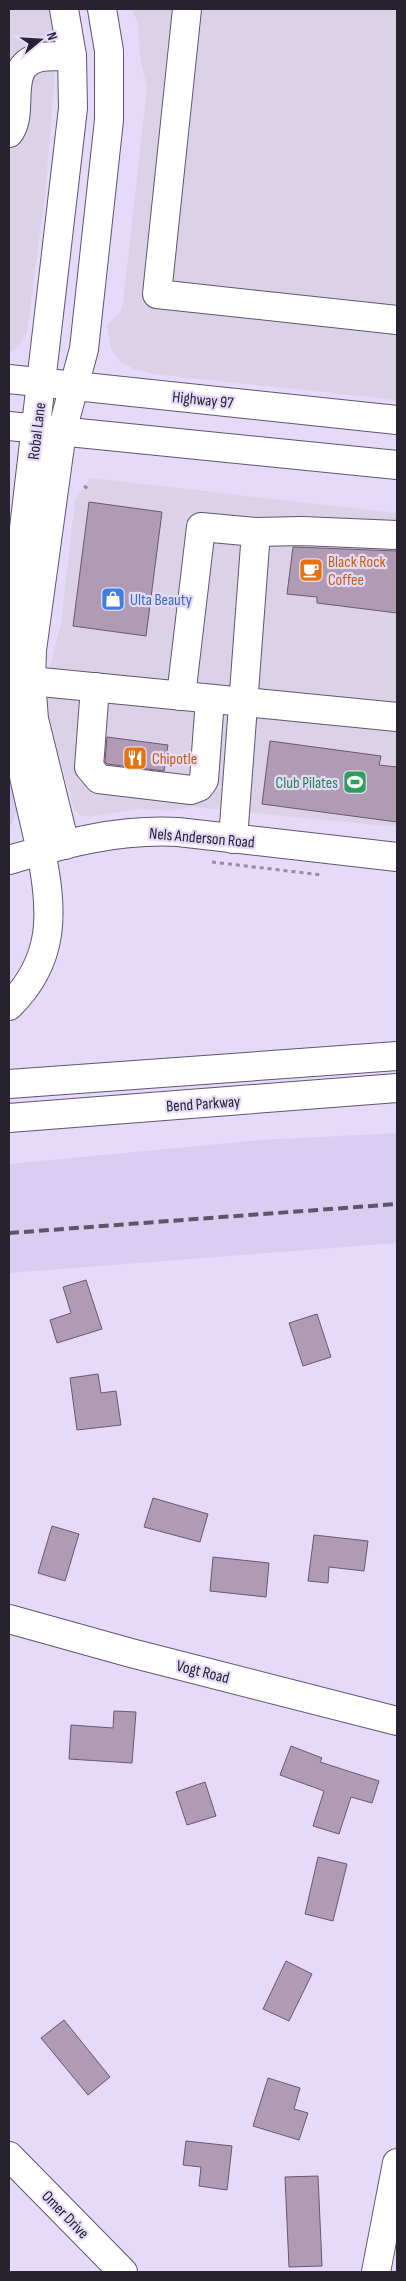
<svg xmlns="http://www.w3.org/2000/svg" width="406" height="2281" font-family="'Sofia Sans Condensed',sans-serif">
  <rect width="100%" height="100%" fill="#e5dafa"/>
  <g fill="#dcd2e7">
    <path d="M 9,9 L 50,9 L 55,76 L 45,195 L 27,333 L 19,346 L 9,353 Z"/>
    <path d="M 132,9 L 397,9 L 397,400 L 154,374 L 133,369 L 120,361 L 111,349 L 107,326 L 120,312 L 123,303 L 147,87 L 140,58 L 138,24 Z"/>
    <path d="M 90,478 L 397,513 L 397,827 L 192,807 L 172,811 L 140,809 L 87,817 L 79,815 L 74,809 L 50,722 L 48,703 L 50,668 L 61,623 L 75,500 Z"/>
  </g>
  <g fill="#d9cdf2">
    <path d="M 9,776 L 17,809 L 12,824 L 9,827 Z"/>
    <path d="M 397,1133 L 397,1243 L 9,1273 L 9,1164 L 261,1140 Z"/>
  </g>
  <g fill="#b19bb4" stroke="#6b576e">
    <path d="M 89,502 L 162,512 L 146,636 L 73,626 Z"/>
    <path d="M 293,547 L 397,551 L 397,613 L 317,603 L 317,597 L 287,594 Z"/>
    <path d="M 107,737 L 168,745 L 164,771 L 107,764 L 105,762 Z"/>
    <path d="M 270,741 L 381,756 L 379,765 L 397,767 L 397,822 L 262,804 Z"/>
    <path d="M 86,1280 L 102,1329 L 57,1343 L 50,1320 L 71,1313 L 63,1287 Z"/>
    <path d="M 317,1314 L 331,1357 L 303,1366 L 289,1323 Z"/>
    <path d="M 98,1374 L 101,1393 L 116,1391 L 121,1425 L 77,1430 L 70,1378 Z"/>
    <path d="M 153,1498 L 208,1514 L 200,1542 L 144,1527 Z"/>
    <path d="M 52,1526 L 79,1534 L 65,1581 L 38,1573 Z"/>
    <path d="M 314,1535 L 368,1541 L 364,1571 L 329,1567 L 328,1583 L 308,1581 Z"/>
    <path d="M 213,1557 L 269,1563 L 266,1597 L 210,1591 Z"/>
    <path d="M 114,1711 L 136,1712 L 132,1763 L 69,1759 L 71,1725 L 113,1728 Z"/>
    <path d="M 291,1746 L 322,1758 L 320,1762 L 379,1781 L 372,1803 L 351,1797 L 339,1834 L 313,1826 L 324,1791 L 280,1775 Z"/>
    <path d="M 205,1782 L 216,1816 L 187,1825 L 176,1792 Z"/>
    <path d="M 318,1857 L 347,1864 L 333,1921 L 305,1914 Z"/>
    <path d="M 286,1961 L 312,1974 L 289,2021 L 263,2009 Z"/>
    <path d="M 64,2020 L 110,2077 L 88,2095 L 41,2038 Z"/>
    <path d="M 268,2078 L 300,2088 L 294,2109 L 308,2113 L 299,2140 L 253,2126 Z"/>
    <path d="M 186,2141 L 232,2146 L 227,2190 L 199,2186 L 201,2167 L 183,2165 Z"/>
    <path d="M 318,2176 L 322,2266 L 289,2267 L 285,2177 Z"/>
  </g>
  <g fill="none" stroke-linecap="round" stroke-linejoin="round">
    <g stroke="#5f5570" stroke-width="30">
      <g id="minor">
        <path d="M 187,9 L 157,294 L 397,320"/>
        <path d="M 9,133 C 26,111 2,65 41,57 C 51,56 62,56 72,56"/>
        <path d="M 62,431 L 32,650 L 31,681 L 34,719 L 65,845"/>
        <path d="M 256,532 L 302,531 L 397,535"/>
        <path d="M 31,681 L 397,717"/>
        <path d="M 95,687 L 89,767 L 99,779 L 191,790 L 199,787 L 204,780 L 210,699"/>
        <path d="M 181,696 L 201,527 L 256,532 L 233,839"/>
        <path d="M 9,860 C 67,843 117,829 178,832 L 397,857"/>
        <path d="M 9,1619 L 131,1653 L 397,1721"/>
        <path d="M 9,2156 L 123,2272"/>
        <path d="M 376,2272 L 397,2163"/>
      </g>
    </g>
    <g stroke="#5f5570" stroke-width="30">
      <g id="major">
        <path d="M 9,379 L 397,420"/>
        <path d="M 9,426 L 397,465"/>
        <path d="M 62,431 L 84,349 L 109,120 L 109,51 L 102,9"/>
        <path d="M 41,851 C 27,787 8,723 9,657 L 73,108 L 72,56 L 64,9"/>
      </g>
    </g>
    <g stroke="#5f5570" stroke-width="30">
      <g id="highway">
        <path d="M 9,1006 C 56,960 53,911 41,851"/>
        <path d="M 9,1084 L 397,1056"/>
        <path d="M 9,1118 L 397,1088"/>
      </g>
    </g>
    <g stroke="#948ca3" stroke-width="3" stroke-dasharray="4 4" stroke-linecap="butt">
      <path d="M 84,486 L 90,490"/>
      <path d="M 212,862 L 322,875"/>
    </g>
    <use href="#minor" stroke="#fff" stroke-width="28"/>
    <use href="#major" stroke="#fff" stroke-width="28"/>
    <use href="#highway" stroke="#fff" stroke-width="28"/>
    <path stroke="#5c5667" stroke-width="4" stroke-dasharray="10 5" stroke-linecap="butt" d="M 9,1233 L 397,1204"/>
  </g>
  <defs>
    <g id="cafe-square" transform="scale(1.25)"><rect x="-9" y="-9" width="18" height="18" rx="4" fill="#e8710a" stroke="#e5dafa"/><path d="M-5.5-4.5H6V0H3Q3 3.5 0 3.5H-2.5Q-5.5 3.5-5.5 0ZM3-3.2v2h1.7v-2ZM-6 4.5H4V6H-6Z" fill="#fff"/></g>
    <g id="shop-square" transform="scale(1.25)"><rect x="-9" y="-9" width="18" height="18" rx="4" fill="#3f7fe0" stroke="#e5dafa"/><path d="M-5-2.5h2.3a2.7 3.5 0 0 1 5.4 0H5L5.5 6h-11ZM-1.5-2.5h3a1.5 2.3 0 0 0-3 0Z" fill="#fff"/></g>
    <g id="restaurant-square" transform="scale(1.25)"><rect x="-9" y="-9" width="18" height="18" rx="4" fill="#e8710a" stroke="#e5dafa"/><path d="M-5-6h1v4h1v-4h1v4h1v-4h1v5L-1.5 .5V6h-2V.5L-5-1ZM5-6V6H3V1.5H1.5Q1.5-4 5-6Z" fill="#fff"/></g>
    <g id="stadium-square" transform="scale(1.25)"><rect x="-9" y="-9" width="18" height="18" rx="4" fill="#2e9e5b" stroke="#e5dafa"/><path d="M0-5a6.5 5 0 1 0 0 10a6.5 5 0 1 0 0-10ZM-3.5-1.8h7v3.6h-7Z" fill="#fff"/></g>
  </defs>
  <g fill-rule="evenodd">
    <use href="#cafe-square" x="311" y="570"/>
    <use href="#shop-square" x="113" y="599"/>
    <use href="#restaurant-square" x="135" y="758"/>
    <use href="#stadium-square" x="355" y="782"/>
  </g>
  <g text-anchor="middle" stroke-width="4.5" stroke-linejoin="round" paint-order="stroke">
    <g font-size="16" fill="#26222e" stroke="#e5dafa">
      <text transform="translate(203 399) rotate(6)" y="6">Highway 97</text>
      <text transform="translate(36 431) rotate(-83)" y="6">Robal Lane</text>
      <text transform="translate(202 837) rotate(5)" y="6">Nels Anderson Road</text>
      <text transform="translate(203 1103) rotate(-4)" y="6">Bend Parkway</text>
      <text transform="translate(203 1671) rotate(14)" y="6">Vogt Road</text>
      <text transform="translate(66 2214) rotate(46)" y="6">Omer Drive</text>
    </g>
    <g font-size="16" fill="#c56008" stroke="#e5dafa" text-anchor="start">
      <text x="328" y="567">Black Rock<tspan x="328" dy="18">Coffee</tspan></text>
      <text x="152" y="764">Chipotle</text>
    </g>
    <g font-size="16" fill="#366cbe" stroke="#e5dafa" text-anchor="start">
      <text x="130" y="605">Ulta Beauty</text>
    </g>
    <g font-size="16" fill="#27864d" stroke="#e5dafa" text-anchor="end">
      <text x="338" y="788">Club Pilates</text>
    </g>
  </g>
  <rect width="406" height="2281" fill="none" stroke="#26222e" stroke-width="20"/>
  <g transform="translate(40 40) rotate(72)" stroke="#e5dafa" stroke-width="4" paint-order="stroke">
  <path d="M0-4L9 19L0 12L-9 19Z" fill="#26222e"/>
  <text y="-8" font-size="14" font-weight="bold" text-anchor="middle" fill="#26222e">N</text>
  </g>
</svg>
